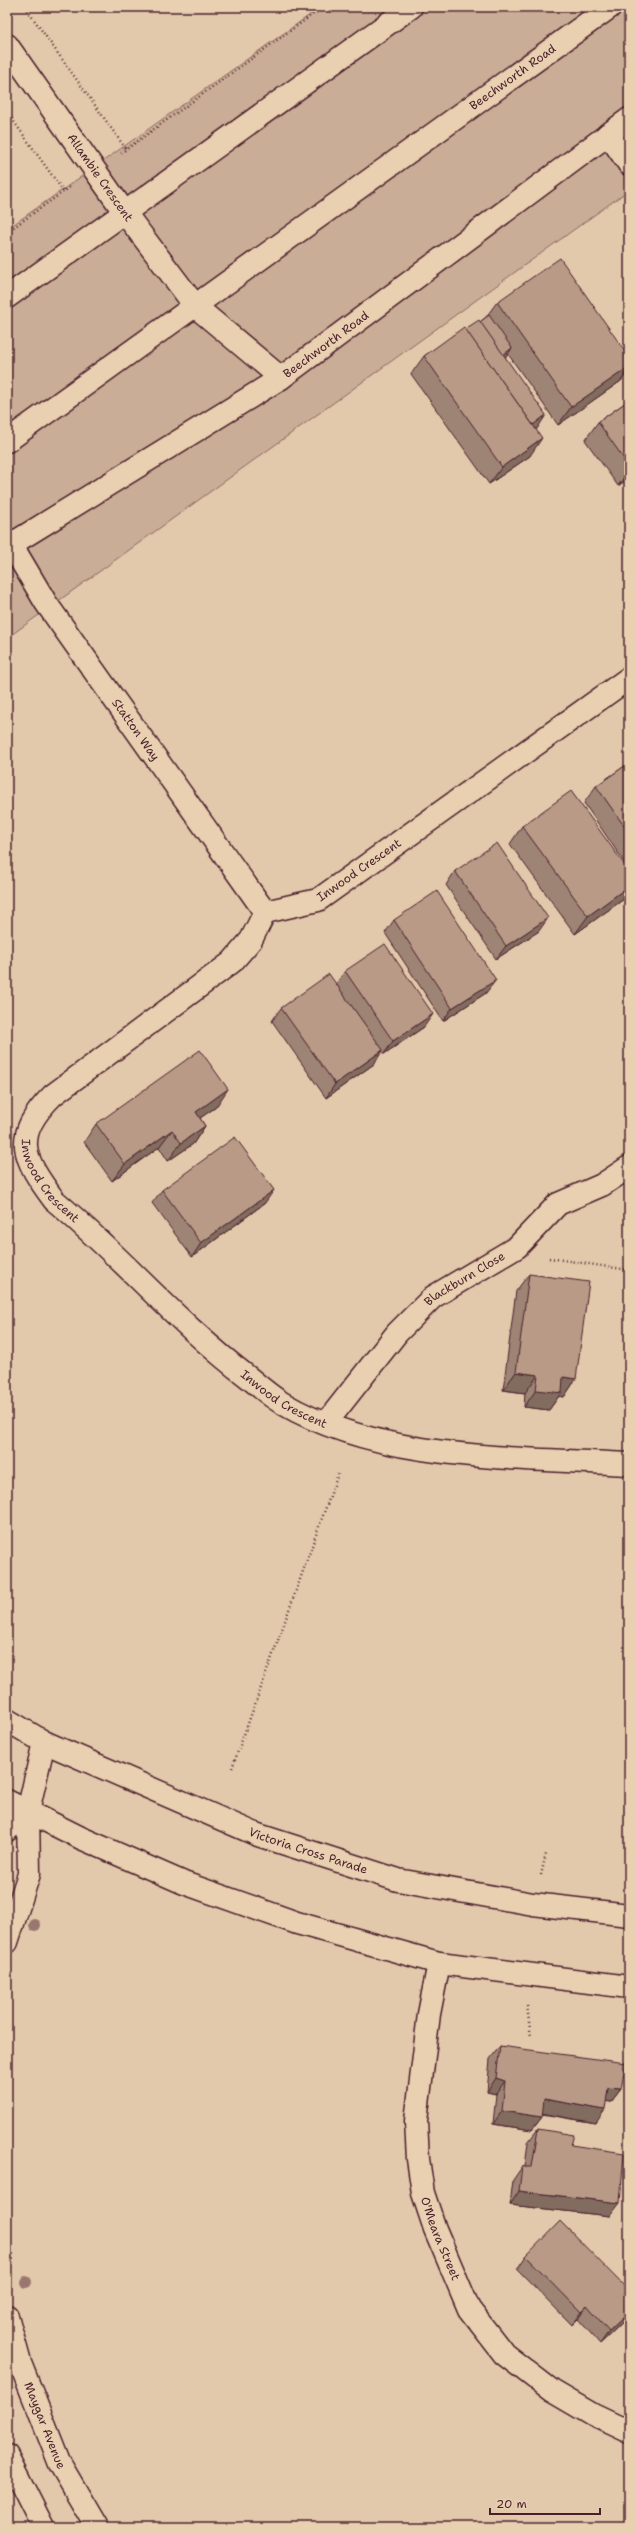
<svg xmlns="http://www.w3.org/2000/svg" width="636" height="2534" font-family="'Shantell Sans',sans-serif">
  <rect width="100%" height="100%" fill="#e3c9ac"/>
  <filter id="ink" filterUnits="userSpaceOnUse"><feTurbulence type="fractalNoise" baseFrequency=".025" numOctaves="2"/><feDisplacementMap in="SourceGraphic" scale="8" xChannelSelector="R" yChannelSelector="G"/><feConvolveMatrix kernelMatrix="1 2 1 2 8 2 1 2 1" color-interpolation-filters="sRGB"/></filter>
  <g filter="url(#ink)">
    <path fill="#caad96" stroke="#8a6660" d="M 321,7 L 629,7 L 629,190 L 7,638 L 7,229 Z"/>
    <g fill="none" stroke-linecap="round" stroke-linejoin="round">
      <g stroke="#4a1f2b" stroke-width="25">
        <g id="minor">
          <path id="s1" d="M 7,45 L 125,213 L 196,307"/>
          <path d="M 608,134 L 629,164"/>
          <path d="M 7,297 L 411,7"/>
          <path id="s2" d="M 11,544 L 46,603 L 265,912"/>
          <path id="s3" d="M 629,678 L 318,900 L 265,912 L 251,940 L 232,962 L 53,1095 C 11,1137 23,1158 54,1200 C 121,1256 178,1324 248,1377 C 259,1386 270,1396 282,1403 C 382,1462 516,1457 629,1464"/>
          <path id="s4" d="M 326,1423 L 397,1333 L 433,1297 L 517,1247 L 558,1204 L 602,1185 L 629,1167"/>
          <path id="s5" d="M 439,1963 L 429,2014 L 416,2121 L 418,2159 L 423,2193 L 435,2229 L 469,2309 L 504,2354 L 552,2391 L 593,2415 L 629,2432"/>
        </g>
      </g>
      <g stroke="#4a1f2b" stroke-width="25">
        <g id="tertiary">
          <path d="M 7,1830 L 28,1811"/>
          <path d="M 7,1942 L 29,1874 L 28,1811"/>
          <path id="s6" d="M 7,2316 L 20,2363 L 60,2464 L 97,2527"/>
          <path d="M 7,2456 L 43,2527"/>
        </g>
      </g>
      <g stroke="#4a1f2b" stroke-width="25">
        <g id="secondary">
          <path d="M 196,307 L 281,378"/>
          <path id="s7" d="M 7,441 L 610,7"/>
          <path id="s8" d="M 7,547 L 281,378 L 629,119"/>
          <path id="s9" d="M 7,1720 L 44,1742 L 258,1835 L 398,1880 L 533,1904 L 629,1915"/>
          <path d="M 7,1801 L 81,1838 L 184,1883 L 297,1923 L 439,1963 L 629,1987"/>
          <path d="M 28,1811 L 44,1742"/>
        </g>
      </g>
      <g stroke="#4a1f2b" stroke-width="2.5" stroke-dasharray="1 3" stroke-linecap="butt">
        <path d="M 25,7 L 126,149"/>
        <path d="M 7,112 L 64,192"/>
        <path d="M 121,153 L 323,7"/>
        <path d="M 7,232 L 70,187"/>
        <path d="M 549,1258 L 629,1270"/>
        <path d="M 232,1768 L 338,1474"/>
        <path d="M 541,1875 L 546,1854"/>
        <path d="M 527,2006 L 531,2037"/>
      </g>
      <use href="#minor" stroke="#e9d0b1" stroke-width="22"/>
      <use href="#tertiary" stroke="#e9d0b1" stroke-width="22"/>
      <use href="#secondary" stroke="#e9d0b1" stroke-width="22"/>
    </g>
    <g fill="#99776e">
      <circle cx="35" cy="1925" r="6"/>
      <circle cx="26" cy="2282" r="6"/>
    </g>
    <g fill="#9e8474" stroke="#4a1f2b">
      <path d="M 497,302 L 629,357 L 629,370 L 621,381 L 558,425 L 508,354 L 505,357 L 537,429 L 536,429 L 530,456 L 489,484 L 411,374 L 424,356 L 465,329 L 480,322 L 486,317 Z"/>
      <path d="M 629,400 L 629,478 L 618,486 L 585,440 L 598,422 Z"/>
      <path d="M 629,763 L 629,869 L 584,803 L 596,786 Z"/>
      <path d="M 522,826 L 629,871 L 629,891 L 624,899 L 575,934 L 510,844 Z"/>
      <path d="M 455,871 L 539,931 L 496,959 L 446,885 Z"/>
      <path d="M 394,920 L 486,993 L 443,1021 L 385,933 Z"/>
      <path d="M 345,971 L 424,1027 L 384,1054 L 382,1051 L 374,1064 L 326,1098 L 272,1021 L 281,1008 L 346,998 L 336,984 Z"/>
      <path d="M 216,1107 L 200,1118 L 205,1126 L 193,1144 L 168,1161 L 159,1147 L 112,1181 L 84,1142 L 96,1124 Z"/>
      <path d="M 162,1190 L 265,1203 L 192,1257 L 152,1203 Z"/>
      <path d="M 529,1274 L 576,1379 L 564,1397 L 559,1396 L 549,1410 L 524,1407 L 525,1393 L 503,1390 L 516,1291 Z"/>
      <path d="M 500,2046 L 621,2089 L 611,2102 L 606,2101 L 596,2123 L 542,2114 L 542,2117 L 532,2130 L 493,2124 L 496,2094 L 487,2092 L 490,2059 Z"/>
      <path d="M 538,2129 L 571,2145 L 610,2216 L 510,2205 L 513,2180 L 522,2167 L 525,2167 L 528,2142 Z"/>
      <path d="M 526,2256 L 629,2316 L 600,2344 L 578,2319 L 572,2325 L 517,2269 Z"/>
    </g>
    <g fill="#816c5e" stroke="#4a1f2b">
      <path d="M 512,348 L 507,356 L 493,366 L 498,358 Z"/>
      <path d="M 629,367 L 629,370 L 621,381 L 558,425 L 571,407 Z"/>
      <path d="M 546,415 L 537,429 L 519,441 L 528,428 Z"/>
      <path d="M 542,438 L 530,456 L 489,484 L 502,467 Z"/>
      <path d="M 629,470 L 629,478 L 618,486 Z"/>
      <path d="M 629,886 L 629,891 L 624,899 L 575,934 L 588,916 Z"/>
      <path d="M 548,918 L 539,931 L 496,959 L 506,946 Z"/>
      <path d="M 496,980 L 486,993 L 443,1021 L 452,1008 Z"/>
      <path d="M 433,1014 L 424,1027 L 384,1054 L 393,1041 Z"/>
      <path d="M 383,1050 L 374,1064 L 326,1098 L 335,1084 Z"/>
      <path d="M 228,1089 L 216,1107 L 183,1130 L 196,1112 Z"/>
      <path d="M 205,1126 L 193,1144 L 168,1161 L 181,1143 Z"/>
      <path d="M 172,1130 L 159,1147 L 112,1181 L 125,1164 Z"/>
      <path d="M 274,1190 L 265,1203 L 192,1257 L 201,1243 Z"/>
      <path d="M 516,1372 L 538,1375 L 525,1393 L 503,1390 Z"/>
      <path d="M 563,1377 L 576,1379 L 564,1397 L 559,1396 L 549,1410 L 524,1407 L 536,1390 Z"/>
      <path d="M 496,2078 L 505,2081 L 496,2094 L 487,2092 Z"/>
      <path d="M 608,2088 L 621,2089 L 611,2102 L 599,2101 Z"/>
      <path d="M 544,2099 L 605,2110 L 596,2123 L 535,2112 Z"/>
      <path d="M 502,2111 L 542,2117 L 532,2130 L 493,2124 Z"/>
      <path d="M 519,2191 L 620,2203 L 610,2216 L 510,2205 Z"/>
      <path d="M 587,2306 L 578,2319 L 572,2325 L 581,2312 Z"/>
      <path d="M 629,2312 L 629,2316 L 600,2344 L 609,2331 Z"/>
    </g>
    <g fill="#b89a87" stroke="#4a1f2b">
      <path d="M 560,258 L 629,357 L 629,367 L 571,407 L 497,302 Z"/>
      <path d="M 489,315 L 512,348 L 503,355 L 480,322 Z"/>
      <path d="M 479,320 L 546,415 L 533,425 L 465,329 Z"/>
      <path d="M 464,327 L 542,438 L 502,467 L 424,356 Z"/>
      <path d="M 629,400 L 629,466 L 598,422 Z"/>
      <path d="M 629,763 L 629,833 L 596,786 Z"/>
      <path d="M 571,791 L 629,871 L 629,886 L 588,916 L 522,826 Z"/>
      <path d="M 497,843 L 548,918 L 506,946 L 455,871 Z"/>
      <path d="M 437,891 L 496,980 L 452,1008 L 394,920 Z"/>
      <path d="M 385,944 L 433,1014 L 393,1041 L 345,971 Z"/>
      <path d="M 329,974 L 383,1050 L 335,1084 L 281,1008 Z"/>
      <path d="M 200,1050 L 228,1089 L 196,1112 L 205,1126 L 181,1143 L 172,1130 L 125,1164 L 96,1124 Z"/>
      <path d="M 235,1137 L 274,1190 L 201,1243 L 162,1190 Z"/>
      <path d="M 529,1274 L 589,1282 L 576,1379 L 563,1377 L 562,1393 L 536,1390 L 538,1375 L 516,1372 Z"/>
      <path d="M 500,2046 L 626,2063 L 621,2089 L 608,2088 L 605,2110 L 544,2099 L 542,2117 L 502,2111 L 505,2081 L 496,2078 Z"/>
      <path d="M 538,2129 L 574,2135 L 571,2145 L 624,2153 L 620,2203 L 519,2191 L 522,2167 L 532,2167 Z"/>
      <path d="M 560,2221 L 629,2291 L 629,2312 L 609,2331 L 587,2306 L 581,2312 L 526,2256 Z"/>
    </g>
  </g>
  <g text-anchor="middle" stroke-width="3" stroke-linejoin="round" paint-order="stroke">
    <g font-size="12" fill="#4a1f2b" stroke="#e9d0b1">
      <text dy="4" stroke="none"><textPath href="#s7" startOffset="623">Beechworth Road</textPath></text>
      <text dy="4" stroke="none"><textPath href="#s1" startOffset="162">Allambie Crescent</textPath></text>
      <text dy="4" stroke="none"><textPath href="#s8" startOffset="378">Beechworth Road</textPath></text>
      <text dy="4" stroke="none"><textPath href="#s2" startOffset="224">Statton Way</textPath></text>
      <text transform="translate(359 870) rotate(-35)" y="4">Inwood Crescent</text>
      <text dy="4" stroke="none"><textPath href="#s3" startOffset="822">Inwood Crescent</textPath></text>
      <text dy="4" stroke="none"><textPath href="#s4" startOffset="202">Blackburn Close</textPath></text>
      <text dy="4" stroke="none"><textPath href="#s3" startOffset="1146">Inwood Crescent</textPath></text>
      <text dy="4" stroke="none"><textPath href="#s9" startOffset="329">Victoria Cross Parade</textPath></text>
      <text dy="4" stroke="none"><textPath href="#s5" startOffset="281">O'Meara Street</textPath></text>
      <text dy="4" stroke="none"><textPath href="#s6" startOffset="116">Maygar Avenue</textPath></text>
    </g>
  </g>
  <rect width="636" height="2534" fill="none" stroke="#e9d0b1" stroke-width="24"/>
  <rect x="12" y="12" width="612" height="2510" fill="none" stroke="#4a1f2b" stroke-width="1.5" filter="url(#ink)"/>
  <path d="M490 2508v6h110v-6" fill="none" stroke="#4a1f2b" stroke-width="2"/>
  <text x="496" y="2508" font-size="12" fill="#4a1f2b" stroke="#e9d0b1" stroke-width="3" paint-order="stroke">20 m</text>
</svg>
